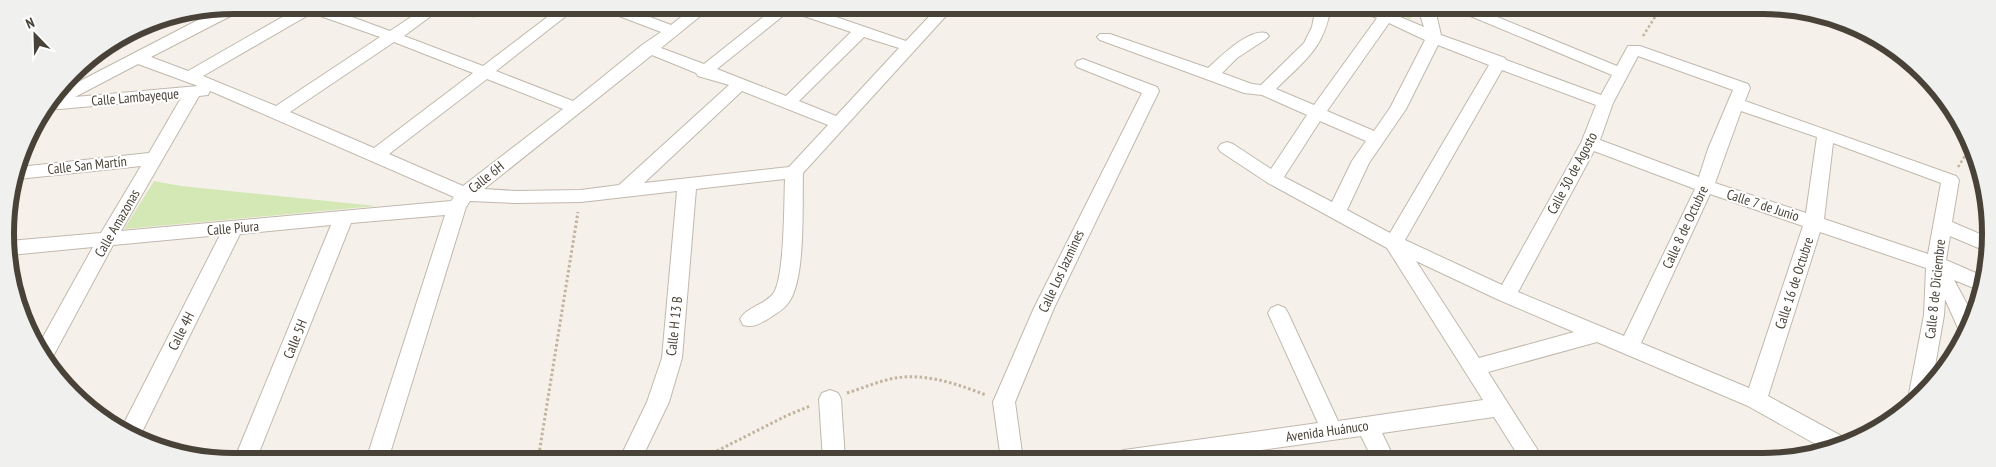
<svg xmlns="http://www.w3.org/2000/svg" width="1996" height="467" font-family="'PT Sans Narrow',sans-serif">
  <rect width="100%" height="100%" fill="#f5f1ea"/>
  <g fill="#d3e8b4">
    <path d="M 455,5 L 490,5 L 474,18 L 448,10 Z"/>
    <path d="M 1375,6 L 1419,7 L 1410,19 Z"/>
    <path d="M 154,181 L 181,186 L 376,206 L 124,229 Z"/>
  </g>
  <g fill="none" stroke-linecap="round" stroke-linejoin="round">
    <g stroke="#c1b8ad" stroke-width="2">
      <g id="street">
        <path d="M 234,5 L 248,5 L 246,8 L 151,57 L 188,71 L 298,8 L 296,5 L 322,5 L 322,6 L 390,31 L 429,5 L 446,5 L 404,36 L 483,66 L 563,5 L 580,5 L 496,71 L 573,101 L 642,45 L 661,32 L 598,8 L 596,5 L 618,5 L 671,25 L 695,6 L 711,6 L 709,9 L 661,48 L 704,64 L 777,6 L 804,6 L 906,41 L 939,6 L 955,6 L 803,173 C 802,204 806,278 789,302 C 784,310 775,314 768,319 C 759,324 753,328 743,325 L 740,319 C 747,307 764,305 773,294 C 785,278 784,201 785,179 L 696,189 L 682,358 L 669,402 L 641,460 L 619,460 L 647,402 L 662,358 L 677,191 L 581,202 L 516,203 L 470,201 L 466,207 L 388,460 L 366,460 L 445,215 L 351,223 L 256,460 L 234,460 L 331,225 L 240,234 L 139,438 L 120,431 L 220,235 L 113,245 L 50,362 L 47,363 L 38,346 L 93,247 L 10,255 L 9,241 L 101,233 L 141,166 L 18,179 L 16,179 L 19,167 L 149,153 L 181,98 L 60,109 L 47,108 L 59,92 L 196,21 L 226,7 ZM 789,11 L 851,32 L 786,96 L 717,69 ZM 312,13 L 380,37 L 276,106 L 203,76 ZM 864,37 L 899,48 L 836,116 L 799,101 ZM 394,42 L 473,73 L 374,148 L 290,112 ZM 652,55 L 696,73 L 698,76 L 729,85 L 619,185 L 581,190 L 516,191 L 484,189 ZM 138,64 L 198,86 L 75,97 ZM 487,79 L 563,109 L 463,186 L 389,154 ZM 210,91 L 215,93 L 454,197 L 451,201 L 121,231 L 199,96 L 208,95 ZM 742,91 L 828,125 L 789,167 L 644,183 Z"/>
        <path d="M 1316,6 L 1331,6 C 1324,49 1305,60 1276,89 L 1314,105 L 1377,18 L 1353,9 L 1351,6 L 1374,6 L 1424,27 L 1421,18 L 1424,7 L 1438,7 L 1437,18 L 1441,35 L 1505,58 L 1506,60 L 1601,95 L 1612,75 L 1456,10 L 1453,7 L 1473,7 L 1617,66 L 1628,46 L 1640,46 L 1748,84 L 1750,88 L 1745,101 L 1956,176 L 1959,180 L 1952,222 L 1987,237 L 1988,252 L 1950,236 L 1946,260 L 1985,277 L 1981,291 L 1954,280 L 1973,315 L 1965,338 L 1962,337 L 1945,299 L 1944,315 L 1932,383 L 1924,395 L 1911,404 L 1908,399 L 1924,315 L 1926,268 L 1820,232 L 1768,396 L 1847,439 L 1849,443 L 1826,450 L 1748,406 L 1597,342 L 1488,372 L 1544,460 L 1521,460 L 1494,417 L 1382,433 L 1395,460 L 1373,460 L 1361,436 L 1261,450 L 1265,460 L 1243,460 L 1240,453 L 1191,460 L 1113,460 L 1116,453 L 1124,450 L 1318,423 L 1268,313 L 1271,308 L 1278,305 L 1285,308 L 1288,313 L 1338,421 L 1483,400 L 1387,248 L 1268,183 L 1221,152 L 1218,148 L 1221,144 L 1227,142 L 1233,144 L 1271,169 L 1307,115 L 1262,95 L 1244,93 L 1100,40 L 1097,37 L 1100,34 L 1110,34 L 1208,68 C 1220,57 1249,28 1266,33 L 1269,36 L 1266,39 L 1237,58 L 1222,73 L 1252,84 L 1261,85 L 1304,43 L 1312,27 ZM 1389,23 L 1425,40 L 1390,108 L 1374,131 L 1327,111 ZM 1438,45 L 1489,65 L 1390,233 L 1347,210 L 1369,163 L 1406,109 ZM 1638,56 L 1733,90 L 1708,149 L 1699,177 L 1600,140 L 1613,103 ZM 1502,70 L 1596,105 L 1581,143 L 1502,285 L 1405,240 ZM 1741,111 L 1817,137 L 1806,213 L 1715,183 ZM 1320,121 L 1366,141 L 1352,161 L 1332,202 L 1284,177 ZM 1833,143 L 1941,183 L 1928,254 L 1824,219 ZM 1594,151 L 1695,189 L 1624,336 L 1518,292 ZM 1710,194 L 1803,226 L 1749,388 L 1641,343 ZM 1416,261 L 1499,300 L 1574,332 L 1479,358 Z"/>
        <path d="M 1083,59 L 1157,87 L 1159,91 L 1054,308 L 1015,402 L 1023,460 L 1001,460 L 993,402 L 1034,308 L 1142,93 L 1077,67 L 1075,64 L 1077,61 Z"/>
        <path d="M 830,390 L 838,393 L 841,399 L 845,460 L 823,460 L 819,399 L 822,393 Z"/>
      </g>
    </g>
    <g stroke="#c2b39e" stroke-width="2.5" stroke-dasharray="2.5 2.5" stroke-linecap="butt">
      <path d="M 1643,36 L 1655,17 L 1667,7"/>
      <path d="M 1958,167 L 1970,148"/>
    </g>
    <g stroke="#c2b39e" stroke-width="3" stroke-dasharray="2.5 2.5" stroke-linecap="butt">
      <path d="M 847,393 C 863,388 879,381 895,378 C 926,373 957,384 986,395"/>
      <path d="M 538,460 L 578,212"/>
      <path d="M 699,460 L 788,415 L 810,406"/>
    </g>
    <use href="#street" fill="#fff" fill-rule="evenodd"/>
  </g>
  <g text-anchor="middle" stroke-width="4" stroke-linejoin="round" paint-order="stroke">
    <g font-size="14" fill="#494238" stroke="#fff">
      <text transform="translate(135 97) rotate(-5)" y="5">Calle Lambayeque</text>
      <text transform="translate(87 165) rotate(-6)" y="5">Calle San Martín</text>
      <text transform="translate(1572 173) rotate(-62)" y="5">Calle 30 de Agosto</text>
      <text transform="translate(486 177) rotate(-39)" y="5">Calle 6H</text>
      <text transform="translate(1763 205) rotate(18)" y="5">Calle 7 de Junio</text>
      <text transform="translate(117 223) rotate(-60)" y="5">Calle Amazonas</text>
      <text transform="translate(1685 227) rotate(-65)" y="5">Calle 8 de Octubre</text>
      <text transform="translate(233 228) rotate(-5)" y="5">Calle Piura</text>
      <text transform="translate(1061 271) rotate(-65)" y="5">Calle Los Jazmines</text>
      <text transform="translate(1794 283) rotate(-72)" y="5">Calle 16 de Octubre</text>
      <text transform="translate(1935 289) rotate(-84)" y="5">Calle 8 de Diciembre</text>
      <text transform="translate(674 326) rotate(-84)" y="5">Calle H 13 B</text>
      <text transform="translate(181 331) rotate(-63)" y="5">Calle 4H</text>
      <text transform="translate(295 339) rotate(-68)" y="5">Calle 5H</text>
      <text transform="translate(1327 431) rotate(-8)" y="5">Avenida Huánuco</text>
    </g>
  </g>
  <path d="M0 0H1996V467H0ZM233 14H1763A219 219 0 0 1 1982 233V234A219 219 0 0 1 1763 453H233A219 219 0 0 1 14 234V233A219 219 0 0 1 233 14Z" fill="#f0f0ef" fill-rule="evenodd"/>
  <path fill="none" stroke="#494238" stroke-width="6" d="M233 14H1763A219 219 0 0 1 1982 233V234A219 219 0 0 1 1763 453H233A219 219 0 0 1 14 234V233A219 219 0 0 1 233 14Z"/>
  <g transform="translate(35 35) rotate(337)" stroke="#ffffff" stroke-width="4" paint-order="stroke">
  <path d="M0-4L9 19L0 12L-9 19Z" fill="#494238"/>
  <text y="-8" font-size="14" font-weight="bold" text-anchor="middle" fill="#494238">N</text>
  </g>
</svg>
